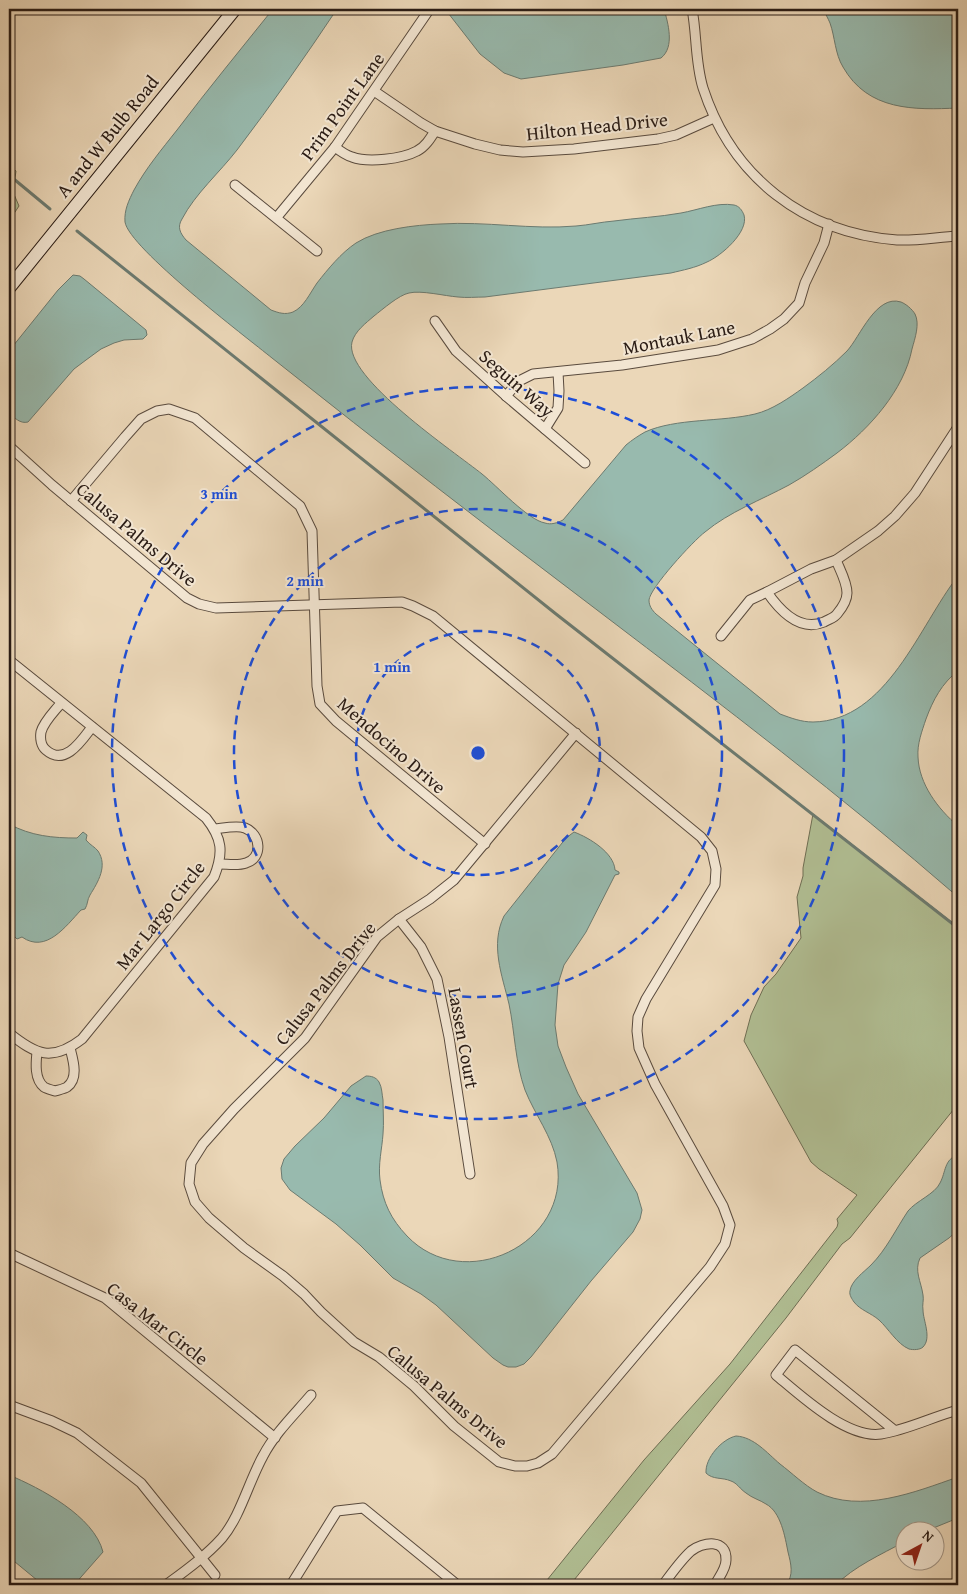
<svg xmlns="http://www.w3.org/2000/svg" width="967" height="1594" font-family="'Gentium Book Plus',serif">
  <rect width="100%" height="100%" fill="#ebd7b8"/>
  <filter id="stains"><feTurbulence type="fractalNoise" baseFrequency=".004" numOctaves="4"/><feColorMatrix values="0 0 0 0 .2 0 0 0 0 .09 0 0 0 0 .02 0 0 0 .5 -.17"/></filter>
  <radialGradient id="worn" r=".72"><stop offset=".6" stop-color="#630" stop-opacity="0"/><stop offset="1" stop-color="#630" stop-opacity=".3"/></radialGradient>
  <g fill="#b1bf94" stroke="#6e6e54">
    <path d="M 9,164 L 16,171 L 13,192 L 19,206 L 9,221 Z"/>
    <path d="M 813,814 L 958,927 L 958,1104 L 850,1238 L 842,1244 L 786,1318 L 570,1585 L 543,1585 L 644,1460 L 730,1364 L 837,1227 L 838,1223 L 837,1219 L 857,1195 L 819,1169 L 811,1162 L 744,1041 L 751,1015 L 764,987 L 776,974 L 801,938 L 797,897 L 803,876 L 803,868 Z"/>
  </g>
  <g fill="#98baae" stroke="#6c7b71">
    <path d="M 273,9 L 337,9 C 305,57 272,104 237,150 C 220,172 195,194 182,219 C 177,227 180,233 186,240 L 271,310 C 279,313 285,315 293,312 C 304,307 310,293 317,283 C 328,269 341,253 356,243 C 378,229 415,225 440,224 C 486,221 531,230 576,226 C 589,225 601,222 614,221 C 636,218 659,217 681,213 C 698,210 717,202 734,205 C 739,206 742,210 744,215 C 749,232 721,256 707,262 C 695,268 683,270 671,273 L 485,297 C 476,297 467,298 458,297 C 445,296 421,290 409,293 C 399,295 383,309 374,316 C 366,323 355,331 352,342 C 343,377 456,453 482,474 C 497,486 528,520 545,523 C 551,525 557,523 563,520 L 626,445 C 632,440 638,436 645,432 C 676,418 722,422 755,414 C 772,410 789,398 803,388 C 818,377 833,365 847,351 C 860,337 876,294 901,302 C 906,304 912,309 915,314 C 920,324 915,338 912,349 C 904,390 870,428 837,453 C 822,464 805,476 789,485 C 761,500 729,512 705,532 C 693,541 650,588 649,600 C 649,606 652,610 656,614 L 780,714 C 791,718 801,722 813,722 C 887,721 919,626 958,576 L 958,671 C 942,683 933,700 926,719 C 922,731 917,744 918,757 C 919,784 938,809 958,826 L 958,897 C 843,797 722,705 601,613 C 490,529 380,444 272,358 C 246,337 129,248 125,222 C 124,210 129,200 134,190 C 146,168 162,149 177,130 C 208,89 241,49 273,9 Z"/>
    <path d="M 445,9 L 664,9 C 668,23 675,47 661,58 L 623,65 L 521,79 L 504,73 L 480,54 Z"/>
    <path d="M 824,9 L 958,9 L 958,108 C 914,110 868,111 843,67 C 835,54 835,37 830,23 C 828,18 825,14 824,9 Z"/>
    <path d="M 73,275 L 80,276 L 84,279 L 146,330 L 147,335 L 143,339 L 124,340 L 114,343 L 101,349 L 86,360 L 74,369 L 28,422 C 20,424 15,418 9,413 L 9,351 L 58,290 Z"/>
    <path d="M 9,824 C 31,836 53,838 77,838 L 83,832 L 87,835 L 86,840 C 90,845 95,847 98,851 C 108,866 98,882 90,895 C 87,900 88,904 85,909 L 81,910 C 66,926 46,954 22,937 L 17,939 L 12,934 L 12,926 L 9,923 Z"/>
    <path d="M 574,832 C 590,838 614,853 615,870 L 619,872 L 619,874 L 615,875 L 586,932 L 564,965 L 558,984 L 555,1025 L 558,1046 L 566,1067 L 578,1094 L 637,1193 L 642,1210 L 640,1219 L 633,1232 L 591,1281 L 531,1357 L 524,1364 L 516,1367 L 508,1367 L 503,1365 L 493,1358 L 436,1305 L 421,1294 L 393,1278 L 360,1245 L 336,1224 L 290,1190 L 282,1179 L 281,1168 L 284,1159 L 295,1146 L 324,1118 L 351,1086 L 366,1076 C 371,1076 376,1077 379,1082 C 382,1087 382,1095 383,1100 C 383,1111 384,1123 383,1134 C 382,1149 378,1164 380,1180 C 383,1203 391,1219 407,1236 C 463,1295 571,1245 557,1162 C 552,1136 535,1115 525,1090 C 515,1062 515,1033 509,1004 C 502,975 490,945 504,916 L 566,838 Z"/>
    <path d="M 958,1155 L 958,1230 L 949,1238 L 920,1258 C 914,1271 921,1281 923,1295 C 924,1300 922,1305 923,1310 C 923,1320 932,1338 923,1347 C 920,1350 913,1350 909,1349 C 897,1344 888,1328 879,1320 C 871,1313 860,1310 854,1302 C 852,1299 849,1295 850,1291 C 851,1281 864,1272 871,1265 C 886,1250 896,1229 908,1211 C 916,1201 935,1194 940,1183 C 946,1172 944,1159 958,1155 Z"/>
    <path d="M 736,1436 C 754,1437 767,1453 780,1464 C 792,1473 804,1485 817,1492 C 861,1514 915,1492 958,1477 L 958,1518 L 926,1531 L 904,1532 L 904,1542 C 882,1554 853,1567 836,1585 L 786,1585 C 794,1575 791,1564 788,1552 C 785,1537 781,1512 766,1504 C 760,1500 752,1498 746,1493 C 740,1489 737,1483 731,1481 C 722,1477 713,1480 706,1473 C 705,1458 722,1439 736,1436 Z"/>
    <path d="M 9,1475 C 40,1488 94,1516 103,1552 L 74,1585 L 43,1585 L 9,1557 Z"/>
  </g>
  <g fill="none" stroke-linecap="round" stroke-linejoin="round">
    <g stroke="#6c7b71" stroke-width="3">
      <path d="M 9,175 L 50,209"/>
      <path d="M 77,231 L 556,614 L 958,928"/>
    </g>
    <g stroke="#5a4b3e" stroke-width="11">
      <g id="street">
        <path d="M 692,9 C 697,35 695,62 703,88 C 732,177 804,233 897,240 C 917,241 938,237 958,236"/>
        <path d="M 374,91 L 421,123 L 435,131 L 475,144 L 500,150 L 523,152 L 574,149 L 658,139 L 676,135 L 714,118"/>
        <path d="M 335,147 C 340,151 345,155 352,157 C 368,163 402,159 417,151 C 425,147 430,139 435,131"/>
        <path d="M 235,185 L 317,251"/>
        <path d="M 277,217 L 335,147 L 429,10"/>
        <path d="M 435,321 L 456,351 L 506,396 L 585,463"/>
        <path d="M 506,396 L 519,381 L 533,374 L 622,365 L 718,350 L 752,339 L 770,329 L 784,319 L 799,303 L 805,283 L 824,243 L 829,224"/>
        <path d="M 545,429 L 558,408 L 559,391 L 558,372"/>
        <path d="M 9,446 L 52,485 L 187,598 L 199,604 L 216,608 L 402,602 L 413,606 L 433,616 L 701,837 L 712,851 L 716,869 L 715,885 L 646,999 L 638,1017 L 637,1031 L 639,1048 L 655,1084 L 723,1206 L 730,1225 L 725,1244 L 710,1267 L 552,1454 L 538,1463 L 527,1466 L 515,1466 L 499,1462 L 454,1426 L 414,1386 L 379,1357 L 354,1342 L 321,1312 L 304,1294 L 283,1276 L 244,1248 L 209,1218 L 195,1202 L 189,1184 L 191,1163 L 203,1144 L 234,1109 L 305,1038 L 377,937 L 399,919 L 430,899 L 454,880 L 576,733"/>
        <path d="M 71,501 L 125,437 L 141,419 L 157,411 L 169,409 L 195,418 L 300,506 L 312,531 L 317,686 L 320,704 L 336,721 L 485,844"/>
        <path d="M 767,592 C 780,611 800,632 824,622 C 829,619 834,618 837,614 C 842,608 847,601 847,593 C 847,582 840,570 836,560"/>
        <path d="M 721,636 L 750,600 L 767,592 L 811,569 L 836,560 L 878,531 L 895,516 L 915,493 L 958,427"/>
        <path d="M 9,660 L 206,818 C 222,838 224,852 214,877 L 82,1039 C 52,1062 36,1055 9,1033"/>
        <path d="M 61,703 C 55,711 44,721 41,732 C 40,738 41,746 46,750 C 65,767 82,740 92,727"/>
        <path d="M 215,829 C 224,828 237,825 245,828 C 261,834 263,858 246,863 C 238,866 228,864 219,864"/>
        <path d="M 399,919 L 421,947 L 437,979 L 449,1037 L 470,1174"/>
        <path d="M 37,1052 C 36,1062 34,1079 44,1087 C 47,1089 52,1090 55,1091 C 58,1090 64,1089 67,1087 C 79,1078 73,1060 70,1048"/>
        <path d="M 9,1253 L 105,1298 L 275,1438"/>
        <path d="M 9,1405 L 52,1421 L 77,1433 L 141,1483 L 215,1575"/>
        <path d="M 894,1430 L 795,1350 L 776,1375 C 800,1395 847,1439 881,1434 C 907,1430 932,1417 958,1410"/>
        <path d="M 166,1585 C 185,1571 206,1556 222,1538 C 240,1517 249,1481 263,1456 C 275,1433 294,1415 311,1395"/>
        <path d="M 291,1585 L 337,1511 L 363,1508 L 455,1583 L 455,1585"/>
        <path d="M 663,1585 C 671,1574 681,1560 691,1551 C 703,1542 727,1538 726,1560 C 726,1569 719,1577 715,1585"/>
      </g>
    </g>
    <g stroke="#2a1c15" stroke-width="14">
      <path id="secondary" d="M 9,288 L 235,9"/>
    </g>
    <use href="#street" stroke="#f2e5d1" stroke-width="9"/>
    <use href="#secondary" stroke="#f2e5d1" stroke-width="12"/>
  </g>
  <g fill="none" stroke="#1d4ed8" stroke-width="2.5" stroke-dasharray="9 6">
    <circle cx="478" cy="753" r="122"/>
    <circle cx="478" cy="753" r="244"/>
    <circle cx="478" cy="753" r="366"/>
  </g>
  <g text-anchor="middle" stroke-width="4" stroke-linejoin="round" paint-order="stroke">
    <g font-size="19" fill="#2a1c15" stroke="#f2e5d1">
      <text transform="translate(342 106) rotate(-54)" y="7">Prim Point Lane</text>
      <text transform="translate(597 126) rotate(-6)" y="7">Hilton Head Drive</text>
      <text transform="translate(107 136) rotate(-51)" y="7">A and W Bulb Road</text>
      <text transform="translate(679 337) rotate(-11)" y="7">Montauk Lane</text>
      <text transform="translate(517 383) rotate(41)" y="7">Seguin Way</text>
      <text transform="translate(137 534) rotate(40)" y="7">Calusa Palms Drive</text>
      <text transform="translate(392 745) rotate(41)" y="7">Mendocino Drive</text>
      <text transform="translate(160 915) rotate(-52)" y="7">Mar Largo Circle</text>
      <text transform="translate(325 983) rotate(-52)" y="7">Calusa Palms Drive</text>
      <text transform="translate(464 1038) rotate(80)" y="7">Lassen Court</text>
      <text transform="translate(158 1323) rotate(38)" y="7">Casa Mar Circle</text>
      <text transform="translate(448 1396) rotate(40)" y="7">Calusa Palms Drive</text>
    </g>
  </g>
  <circle cx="478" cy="753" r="8" fill="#1d4ed8" stroke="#f2e5d1" stroke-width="2.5"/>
  <g font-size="15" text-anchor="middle" font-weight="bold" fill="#1d4ed8" stroke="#f2e5d1" stroke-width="4" stroke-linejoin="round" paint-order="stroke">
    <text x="219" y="499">3 min</text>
    <text x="305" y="586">2 min</text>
    <text x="392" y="672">1 min</text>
  </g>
  <rect width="967" height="1594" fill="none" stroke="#ebd7b8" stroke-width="30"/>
  <rect x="10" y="10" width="947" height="1574" fill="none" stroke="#2a1c15" stroke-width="2.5"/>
  <rect x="15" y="15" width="937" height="1564" fill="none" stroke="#2a1c15"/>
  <g transform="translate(920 1546) rotate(40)"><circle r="24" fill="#f2e5d1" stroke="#a29586"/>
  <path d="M0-4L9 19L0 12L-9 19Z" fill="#8f2418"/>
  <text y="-8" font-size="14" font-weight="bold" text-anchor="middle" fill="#2a1c15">N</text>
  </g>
  <rect width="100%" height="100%" filter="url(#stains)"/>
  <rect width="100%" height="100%" fill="url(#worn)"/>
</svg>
